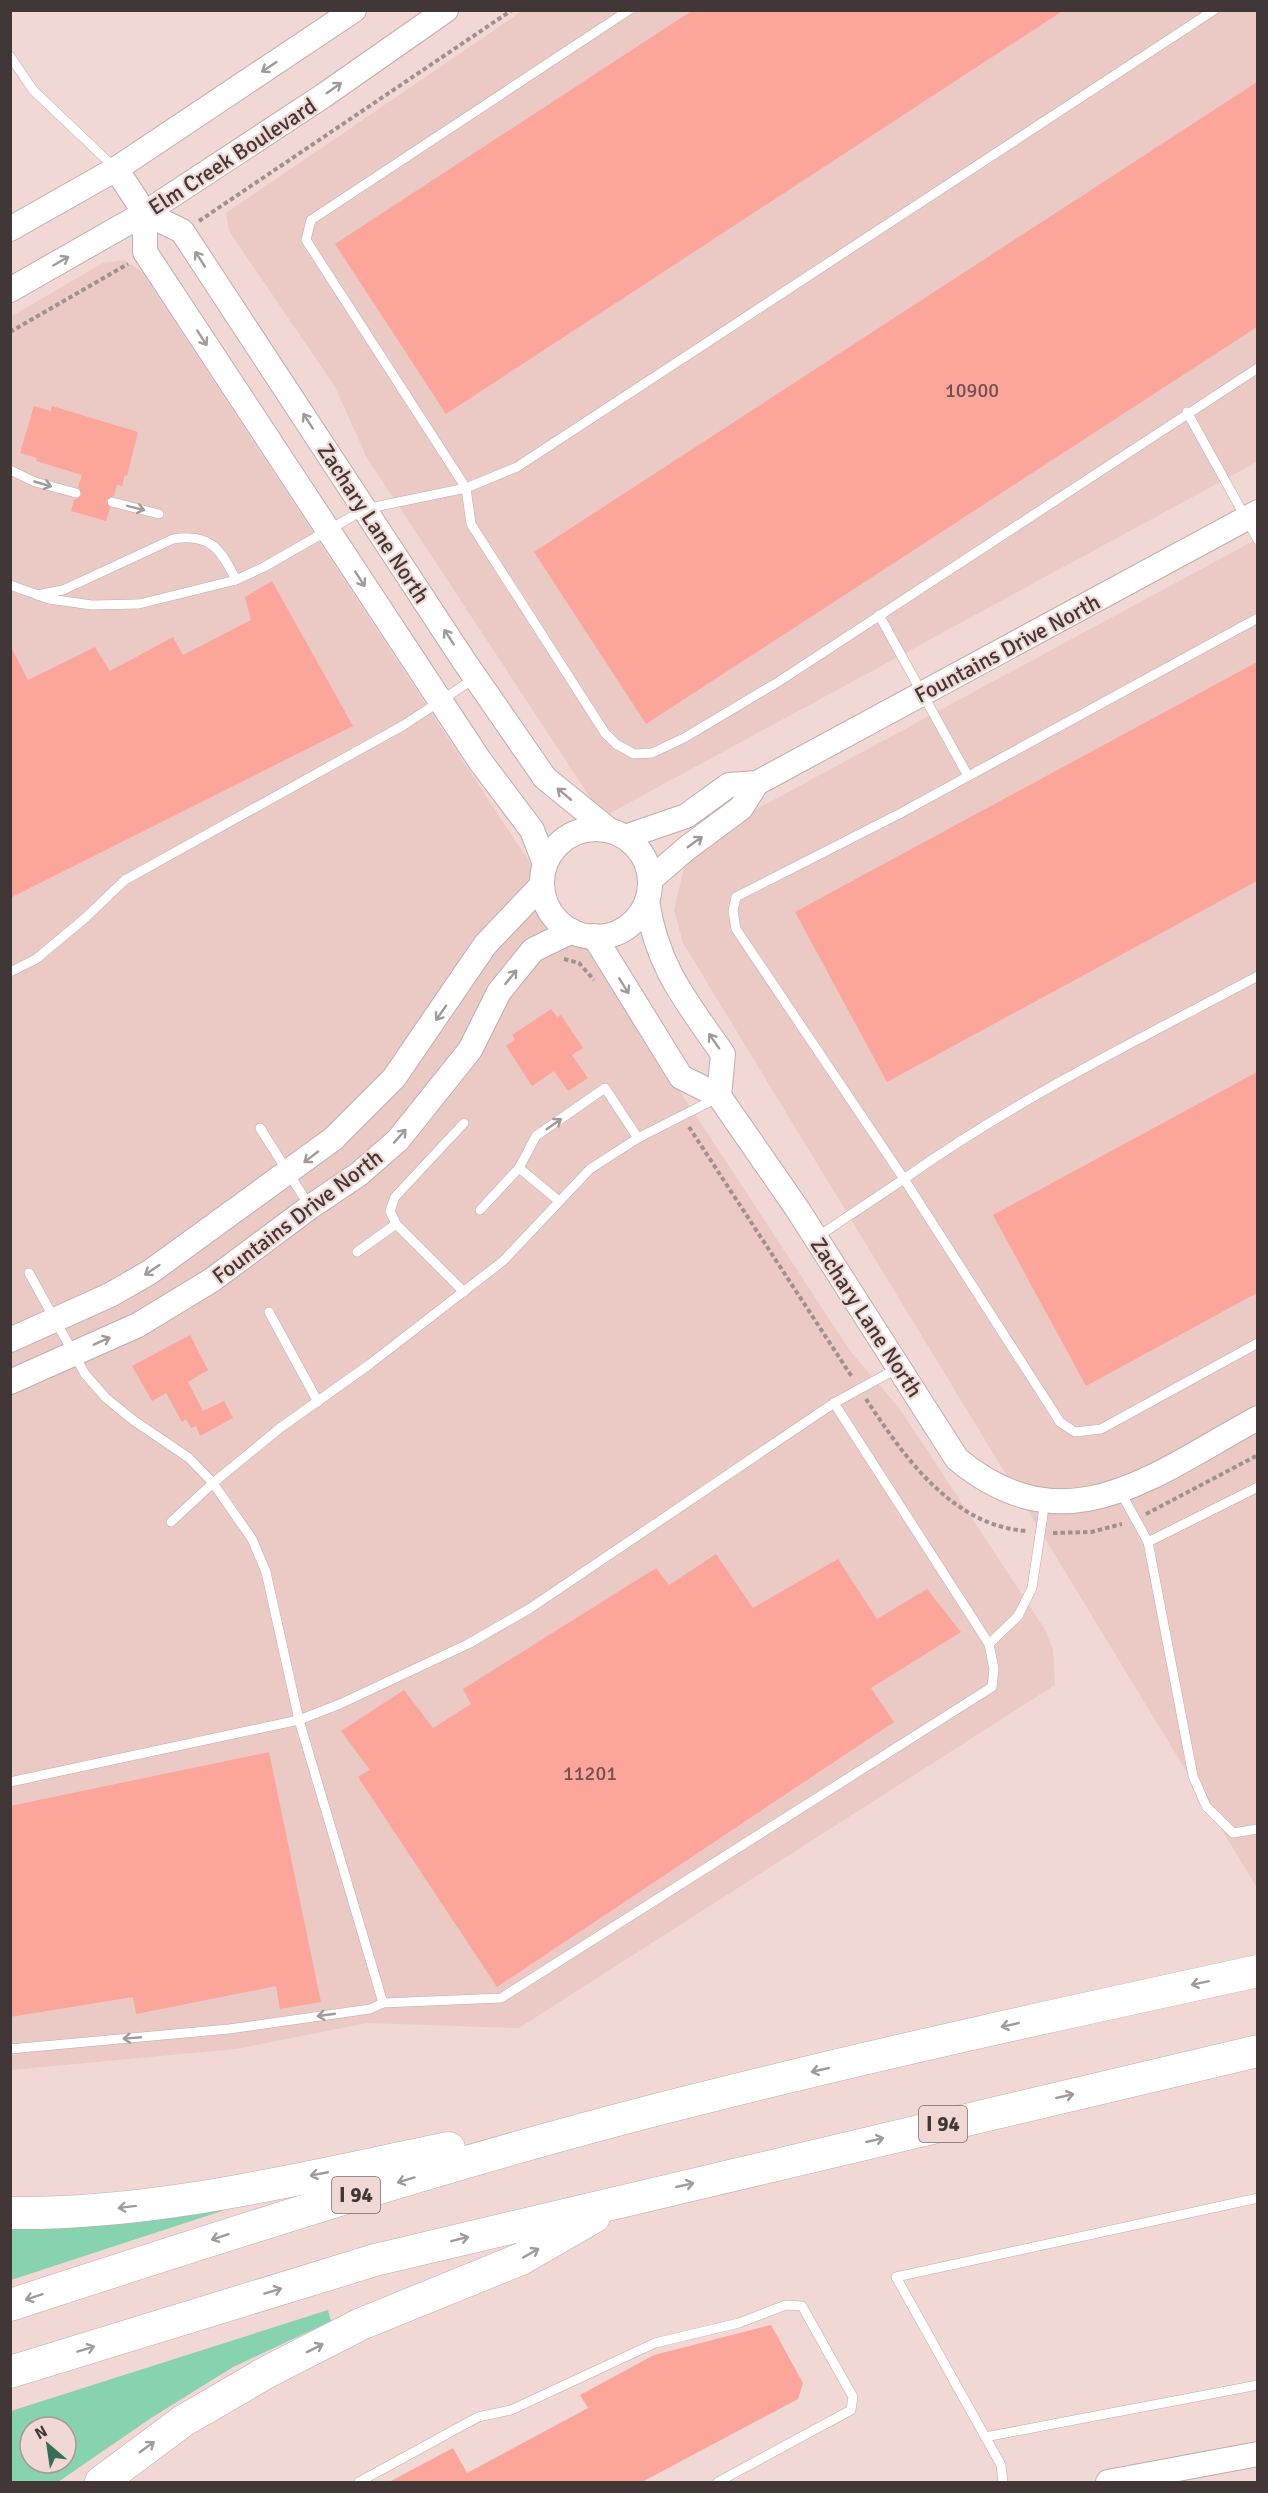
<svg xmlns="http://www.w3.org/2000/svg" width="1268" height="2493" font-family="Signika,sans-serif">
  <rect width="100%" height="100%" fill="#f1d8d5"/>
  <g fill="#ebcac6">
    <path d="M 522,11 L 1257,11 L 1257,462 L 603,817 L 367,458 L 335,387 L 229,231 L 226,213 Z"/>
    <path d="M 124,260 L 142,272 L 851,1352 L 900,1409 L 1044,1628 L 1053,1649 L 1055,1685 L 519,2028 L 367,2023 L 236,2049 L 11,2070 L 10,317 L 103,263 Z"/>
    <path d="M 1257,539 L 1257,1885 L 1256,1886 L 683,943 L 674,910 L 686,860 L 742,817 Z"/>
  </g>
  <g fill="#87d2af" fill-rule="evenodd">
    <path d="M 234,2207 L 11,2280 L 10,2220 Z"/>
    <path d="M 328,2310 L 331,2321 L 233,2367 L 151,2418 L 58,2482 L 11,2482 L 11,2411 ZM 30,2427 L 66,2427 L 66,2463 L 30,2463 Z"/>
  </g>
  <g fill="#fca59b">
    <path d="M 693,10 L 1064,10 L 446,414 L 335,244 Z"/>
    <path d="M 1257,82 L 1257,327 L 646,724 L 534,552 Z"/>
    <path d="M 34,406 L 51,411 L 52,406 L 138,432 L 127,476 L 125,475 L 122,486 L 117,485 L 114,496 L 106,500 L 110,508 L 106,521 L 71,511 L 74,500 L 82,495 L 78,487 L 82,475 L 36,461 L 37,458 L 20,453 Z"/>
    <path d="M 272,581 L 353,726 L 10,898 L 10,645 L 28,680 L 95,647 L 110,671 L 173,637 L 183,655 L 251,620 L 245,597 Z"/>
    <path d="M 1257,662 L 1257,881 L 887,1082 L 795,912 Z"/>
    <path d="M 551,1009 L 557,1017 L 561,1015 L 583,1048 L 572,1055 L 588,1078 L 568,1091 L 554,1071 L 532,1086 L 506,1046 L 515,1040 L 512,1035 Z"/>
    <path d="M 1257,1072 L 1257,1293 L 1086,1386 L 993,1215 Z"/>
    <path d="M 190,1335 L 208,1370 L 188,1382 L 203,1411 L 224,1401 L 233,1418 L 200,1436 L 196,1426 L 191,1428 L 186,1419 L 182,1422 L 166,1393 L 152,1401 L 132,1366 Z"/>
    <path d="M 716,1554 L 753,1608 L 838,1559 L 877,1619 L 927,1589 L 961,1632 L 871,1688 L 894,1722 L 497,1987 L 358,1777 L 370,1770 L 341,1731 L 404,1690 L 433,1728 L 471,1704 L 463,1689 L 656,1568 L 669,1585 Z"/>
    <path d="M 269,1752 L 321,2002 L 280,2009 L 276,1986 L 136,2014 L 133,1997 L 10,2017 L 10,1806 Z"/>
    <path d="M 771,2325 L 803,2383 L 798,2399 L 642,2482 L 389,2482 L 453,2448 L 467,2473 L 588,2408 L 580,2395 L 654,2355 Z"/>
  </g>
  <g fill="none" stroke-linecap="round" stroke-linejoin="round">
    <g stroke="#c3aba8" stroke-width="10">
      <g id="lane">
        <path d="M 629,10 L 311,220 L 306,240 L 466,488 L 471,524 L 605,733 L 616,744 L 634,754 L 652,753 L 684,738 L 778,682 L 1258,368"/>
        <path d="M 10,56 L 33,90 L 115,168"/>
        <path d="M 1187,412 L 1258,540"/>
        <path d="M 10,470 L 35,482 L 76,493"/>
        <path d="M 112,502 L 159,514"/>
        <path d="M 10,585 L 49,599 L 92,605 L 139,604 L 236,580 L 264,567 L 365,509 L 466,488 L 517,467 L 1214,10"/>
        <path d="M 37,595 L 63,590 L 173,539 C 210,533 221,549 236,580"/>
        <path d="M 879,615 L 968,776"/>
        <path d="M 10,972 L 36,959 L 84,919 L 125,880 L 404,725 L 475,678"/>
        <path d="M 1258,976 C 1138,1040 1015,1100 904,1179 L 1060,1422 L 1075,1432 L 1101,1429 L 1258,1343"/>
        <path d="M 464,1123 L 395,1197 L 390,1211 L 396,1224 L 464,1292"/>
        <path d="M 260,1128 L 310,1207"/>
        <path d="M 519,1168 L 559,1201"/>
        <path d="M 480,1210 L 519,1168 L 536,1136 L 605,1088 L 638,1138"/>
        <path d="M 817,1237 L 904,1179 L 736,929 L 733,911 L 736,897 L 899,814 L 1258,618"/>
        <path d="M 357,1252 L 396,1224"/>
        <path d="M 29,1273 L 85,1374 L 106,1398 L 133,1420 L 189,1458 L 213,1483 L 252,1539 L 266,1572 L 299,1720 L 383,2003"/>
        <path d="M 269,1312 L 318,1402"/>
        <path d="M 1120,1491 L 1148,1542 L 1193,1776 L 1206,1806 L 1233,1833 L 1258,1829"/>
        <path d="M 171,1522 L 213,1483 L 280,1428 L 370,1364 L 503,1261 L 590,1169 L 638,1138 L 717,1098"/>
        <path d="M 1148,1542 L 1258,1487"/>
        <path d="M 989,1644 L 1018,1616 L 1032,1588 L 1045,1501"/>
        <path d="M 10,1782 L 299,1720 L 340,1704 L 468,1644 L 529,1609 L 834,1403 L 898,1368"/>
        <path d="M 10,2049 L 229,2029 L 370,2009 L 383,2003 L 501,1998 L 992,1687 L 994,1669 L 989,1644 L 834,1403"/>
        <path d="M 985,2437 L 1258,2385"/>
        <path d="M 359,2482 L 478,2417 L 511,2410 L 655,2343 L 739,2323 L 786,2305 L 802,2306 L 853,2397 L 851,2410 L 718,2482"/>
        <path d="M 1003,2482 L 1001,2465 L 896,2277 L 1258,2198"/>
      </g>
    </g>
    <g stroke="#c3aba8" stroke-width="26">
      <g id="secondary">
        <path d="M 116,169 L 145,213 L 182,231 L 464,661 L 545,778 L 609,830"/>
        <path d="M 145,213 L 145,252 L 480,761 L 532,830 L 545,864"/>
        <path d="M 10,229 L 116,169 L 354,10"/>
        <path d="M 10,290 L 145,213 L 323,96 L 446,10"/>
        <circle cx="596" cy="883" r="54"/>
        <path d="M 625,837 L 686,816 L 729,785 L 757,783 L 1258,512"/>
        <path d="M 650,880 L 687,848 L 741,808 L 757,783"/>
        <path d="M 647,901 C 657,967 686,1001 723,1054 L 719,1096"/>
        <path d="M 594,936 L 681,1077 L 719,1096 L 798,1210 L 957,1459 C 1067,1550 1154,1474 1258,1418"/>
        <path d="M 10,1340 L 110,1295 L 150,1272 L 333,1139 L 394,1078 L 485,945 L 542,885"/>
        <path d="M 10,1382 L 138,1325 L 212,1280 L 310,1207 L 359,1174 L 398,1140 L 470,1050 L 499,992 L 533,950 L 572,931"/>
        <path d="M 1108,2482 L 1258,2454"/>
      </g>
    </g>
    <g stroke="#c3aba8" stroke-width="33">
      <g id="highway">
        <path d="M 10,2213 C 158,2215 305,2177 449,2148"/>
        <path d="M 10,2305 C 241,2230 472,2155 707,2097 C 890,2051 1074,2011 1258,1971"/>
        <path d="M 10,2372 L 375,2260 L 1258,2051"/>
        <path d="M 101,2482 L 183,2421 L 267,2372 L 361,2324 L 521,2259 L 594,2217"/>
      </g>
    </g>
    <g stroke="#a2908e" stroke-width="4" stroke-dasharray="4.5 3" stroke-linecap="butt">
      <path d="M 199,221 L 512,10"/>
      <path d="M 10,332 L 128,264"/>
      <path d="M 564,959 L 579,963 L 594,980"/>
      <path d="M 689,1127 L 852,1377"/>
      <path d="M 866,1399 C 903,1455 952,1527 1028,1531"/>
      <path d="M 1146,1514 L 1258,1455"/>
      <path d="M 1053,1533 L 1091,1532 L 1122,1524"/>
    </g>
    <use href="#lane" stroke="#fff" stroke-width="9"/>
    <use href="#secondary" stroke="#fff" stroke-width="24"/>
    <use href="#highway" stroke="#fff" stroke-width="32"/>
  </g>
  <defs><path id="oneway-shaft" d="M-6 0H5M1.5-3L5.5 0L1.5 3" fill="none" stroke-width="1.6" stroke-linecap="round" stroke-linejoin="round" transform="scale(1.5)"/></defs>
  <g stroke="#a09b9a">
    <use href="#oneway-shaft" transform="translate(269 67) rotate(146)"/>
    <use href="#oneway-shaft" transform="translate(334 88) rotate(-35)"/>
    <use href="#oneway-shaft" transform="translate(200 259) rotate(-123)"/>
    <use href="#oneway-shaft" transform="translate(61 261) rotate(-30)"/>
    <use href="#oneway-shaft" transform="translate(202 338) rotate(57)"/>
    <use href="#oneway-shaft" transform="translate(308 421) rotate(-123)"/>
    <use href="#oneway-shaft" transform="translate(43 484) rotate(16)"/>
    <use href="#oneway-shaft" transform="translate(136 508) rotate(14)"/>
    <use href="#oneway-shaft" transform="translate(360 579) rotate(57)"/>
    <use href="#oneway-shaft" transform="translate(449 637) rotate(-123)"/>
    <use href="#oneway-shaft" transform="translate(564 794) rotate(-140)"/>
    <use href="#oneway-shaft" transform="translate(695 842) rotate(-36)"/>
    <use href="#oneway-shaft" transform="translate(511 977) rotate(-51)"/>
    <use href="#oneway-shaft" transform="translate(624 986) rotate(58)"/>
    <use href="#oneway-shaft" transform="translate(441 1013) rotate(125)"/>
    <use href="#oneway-shaft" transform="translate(714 1041) rotate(-125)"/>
    <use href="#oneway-shaft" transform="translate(554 1124) rotate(-35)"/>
    <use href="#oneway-shaft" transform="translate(400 1136) rotate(-48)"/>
    <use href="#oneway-shaft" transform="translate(311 1157) rotate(142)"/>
    <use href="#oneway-shaft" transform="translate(152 1270) rotate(146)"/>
    <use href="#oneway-shaft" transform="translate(102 1341) rotate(-24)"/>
    <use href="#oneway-shaft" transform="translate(1200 1983) rotate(168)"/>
    <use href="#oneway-shaft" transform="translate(326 2015) rotate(172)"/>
    <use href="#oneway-shaft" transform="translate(1010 2025) rotate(167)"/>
    <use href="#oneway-shaft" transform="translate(132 2038) rotate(175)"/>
    <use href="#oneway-shaft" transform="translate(820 2070) rotate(167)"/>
    <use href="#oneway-shaft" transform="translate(1065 2096) rotate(-13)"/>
    <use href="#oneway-shaft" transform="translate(875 2140) rotate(-13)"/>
    <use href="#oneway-shaft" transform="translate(319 2174) rotate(169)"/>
    <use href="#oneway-shaft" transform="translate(406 2180) rotate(163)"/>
    <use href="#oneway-shaft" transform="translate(685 2185) rotate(-13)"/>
    <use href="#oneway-shaft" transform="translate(127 2207) rotate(173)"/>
    <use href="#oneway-shaft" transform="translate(220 2237) rotate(162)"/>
    <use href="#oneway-shaft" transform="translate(460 2239) rotate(-14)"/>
    <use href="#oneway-shaft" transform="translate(531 2253) rotate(-30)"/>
    <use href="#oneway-shaft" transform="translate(273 2291) rotate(-17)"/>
    <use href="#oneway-shaft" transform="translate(34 2297) rotate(162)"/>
    <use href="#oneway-shaft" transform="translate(315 2348) rotate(-27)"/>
    <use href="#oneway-shaft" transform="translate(86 2349) rotate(-17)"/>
    <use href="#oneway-shaft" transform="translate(147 2447) rotate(-36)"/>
  </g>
  <g text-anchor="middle" stroke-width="4.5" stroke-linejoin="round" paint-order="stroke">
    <g font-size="20" fill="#70524f">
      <text x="972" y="397">10900</text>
      <text x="590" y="1780">11201</text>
    </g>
    <g fill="#f1d8d5" stroke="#766766" stroke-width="1.5">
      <rect x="919" y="2106" width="48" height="36" rx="4.5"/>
      <rect x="332" y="2177" width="48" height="36" rx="4.5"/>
    </g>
    <g font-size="21" font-weight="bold" fill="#413736">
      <text x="943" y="2131">I 94</text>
      <text x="356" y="2202">I 94</text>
    </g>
    <g font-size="22" fill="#413736" stroke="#f1d8d5">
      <text transform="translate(232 156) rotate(-33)" y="8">Elm Creek Boulevard</text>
      <text transform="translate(374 523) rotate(57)" y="8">Zachary Lane North</text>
      <text transform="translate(1007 648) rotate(-28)" y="8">Fountains Drive North</text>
      <text transform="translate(297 1216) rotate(-37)" y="8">Fountains Drive North</text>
      <text transform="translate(867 1317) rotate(57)" y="8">Zachary Lane North</text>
    </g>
  </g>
  <rect width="1268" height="2493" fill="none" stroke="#413736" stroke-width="24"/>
  <g transform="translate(48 2445) rotate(331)"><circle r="28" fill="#f1d8d5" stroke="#ab9895" stroke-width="1.5"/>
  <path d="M0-4.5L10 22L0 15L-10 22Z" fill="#366e56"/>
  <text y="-9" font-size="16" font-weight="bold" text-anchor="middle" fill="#413736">N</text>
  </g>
</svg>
